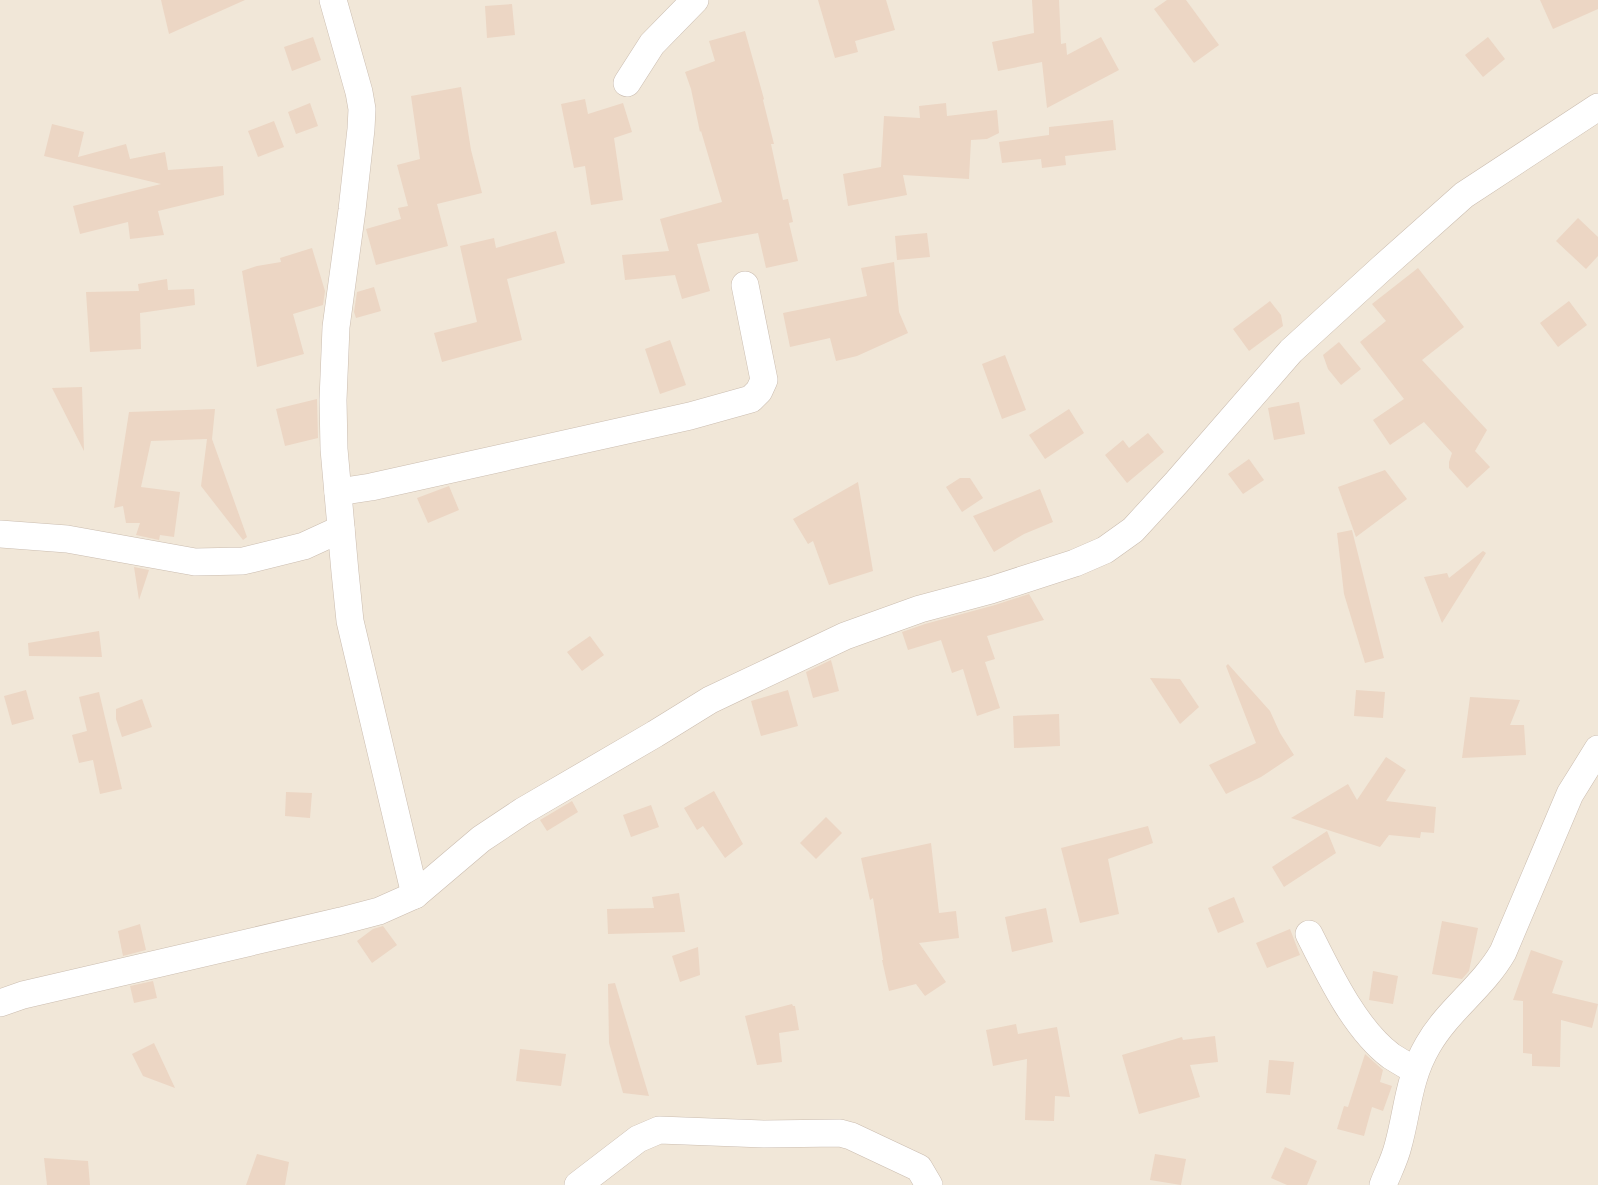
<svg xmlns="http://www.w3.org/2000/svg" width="1598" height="1185" font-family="'Sofia Sans Condensed',sans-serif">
  <rect width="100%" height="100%" fill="#faf4e9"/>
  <rect fill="#f1e7d8" x="0" y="0" width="1598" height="1185"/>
  <g fill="#ecd6c4">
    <path d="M 161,0 L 245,0 L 169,34 Z"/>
    <path d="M 818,0 L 886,0 L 895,30 L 855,41 L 858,52 L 835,58 Z"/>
    <path d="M 1032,0 L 1059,0 L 1061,44 L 1066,43 L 1067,55 L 1101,37 L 1119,70 L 1047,108 L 1042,62 L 998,71 L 992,42 L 1034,33 Z"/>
    <path d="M 1167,0 L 1186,0 L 1219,45 L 1194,63 L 1154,9 Z"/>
    <path d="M 1540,0 L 1598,0 L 1598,9 L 1553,29 Z"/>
    <path d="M 512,4 L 515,35 L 487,38 L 485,6 Z"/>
    <path d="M 745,31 L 764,99 L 763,100 L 774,144 L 771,144 L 783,200 L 788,199 L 793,222 L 789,223 L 798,261 L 766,268 L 758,233 L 697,244 L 710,291 L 682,299 L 675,275 L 625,280 L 622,255 L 669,251 L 660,219 L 722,202 L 701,131 L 700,132 L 691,89 L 685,72 L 715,61 L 709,41 Z"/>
    <path d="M 313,37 L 321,60 L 292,71 L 284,47 Z"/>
    <path d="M 1488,37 L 1505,59 L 1483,77 L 1465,55 Z"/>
    <path d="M 461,87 L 471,150 L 482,193 L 437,204 L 448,246 L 376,265 L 366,229 L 401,219 L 398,208 L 408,206 L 397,165 L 420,159 L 411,96 Z"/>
    <path d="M 585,99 L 588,114 L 623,103 L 632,132 L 614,138 L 623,200 L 591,205 L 585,166 L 574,168 L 561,104 Z"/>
    <path d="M 310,103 L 318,126 L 296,134 L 288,112 Z"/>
    <path d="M 946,103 L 947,116 L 997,110 L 999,133 L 987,139 L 971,140 L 969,179 L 903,175 L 907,195 L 848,206 L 843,174 L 881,167 L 884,116 L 920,118 L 919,106 Z"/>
    <path d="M 1113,120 L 1116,150 L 1065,156 L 1066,165 L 1042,168 L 1041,159 L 1002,163 L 999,142 L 1049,135 L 1049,127 Z"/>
    <path d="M 274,121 L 284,147 L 258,157 L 248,131 Z"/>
    <path d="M 52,124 L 84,132 L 78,157 L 126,144 L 130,159 L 165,152 L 168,170 L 223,166 L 224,195 L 158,211 L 164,235 L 130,239 L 128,222 L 80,234 L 73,206 L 161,184 L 44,156 Z"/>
    <path d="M 1578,218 L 1598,237 L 1598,256 L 1586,269 L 1556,241 Z"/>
    <path d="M 556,231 L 565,263 L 507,279 L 522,340 L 442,362 L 434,333 L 477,322 L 460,246 L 494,238 L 496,248 Z"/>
    <path d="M 927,233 L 930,257 L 897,260 L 895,236 Z"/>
    <path d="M 312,248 L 325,291 L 323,305 L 293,314 L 304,354 L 257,367 L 242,271 L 257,266 L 281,262 L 280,258 Z"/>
    <path d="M 894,262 L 899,312 L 908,333 L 857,356 L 836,361 L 830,338 L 790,347 L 783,313 L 867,296 L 861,268 Z"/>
    <path d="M 1418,268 L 1464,327 L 1422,360 L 1487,430 L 1475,451 L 1490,467 L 1467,488 L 1449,468 L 1449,462 L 1452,453 L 1424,422 L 1390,445 L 1373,420 L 1404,399 L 1360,342 L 1386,321 L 1372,304 Z"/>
    <path d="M 167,279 L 168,290 L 194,289 L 195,305 L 140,313 L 141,349 L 90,352 L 86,292 L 139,291 L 138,284 Z"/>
    <path d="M 374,287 L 381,311 L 356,318 L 354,312 L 357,292 Z"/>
    <path d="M 1270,301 L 1281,315 L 1283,326 L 1249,351 L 1233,329 Z"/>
    <path d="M 1569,301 L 1587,325 L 1558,347 L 1540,323 Z"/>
    <path d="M 670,340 L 686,385 L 660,394 L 645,349 Z"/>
    <path d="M 1339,342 L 1361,369 L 1341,385 L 1328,369 L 1323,355 Z"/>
    <path d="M 1005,355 L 1026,410 L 1002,419 L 982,364 Z"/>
    <path d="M 82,387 L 84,451 L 52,388 Z"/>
    <path d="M 317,399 L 318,438 L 285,446 L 276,409 Z"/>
    <path d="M 1299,402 L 1305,434 L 1274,440 L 1268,408 Z"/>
    <path d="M 215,409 L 212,439 L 247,537 L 243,540 L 201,486 L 207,439 L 151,441 L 141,487 L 180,492 L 174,537 L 160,535 L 159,540 L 136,535 L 140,523 L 126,523 L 123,506 L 114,508 L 129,412 Z"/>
    <path d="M 1069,409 L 1084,433 L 1045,459 L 1029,435 Z"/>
    <path d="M 1148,433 L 1164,452 L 1127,483 L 1105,455 L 1123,440 L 1129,448 Z"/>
    <path d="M 1249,459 L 1264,480 L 1243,494 L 1228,474 Z"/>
    <path d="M 1385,470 L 1407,499 L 1356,537 L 1338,487 Z"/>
    <path d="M 960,478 L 970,478 L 983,498 L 962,512 L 946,487 Z"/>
    <path d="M 858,482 L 873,571 L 829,585 L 813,541 L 808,544 L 793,519 Z"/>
    <path d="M 449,486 L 459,510 L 428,523 L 417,498 Z"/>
    <path d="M 1040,489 L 1053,522 L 1024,534 L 994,552 L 973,516 Z"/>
    <path d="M 1352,530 L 1384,658 L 1365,663 L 1344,594 L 1337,533 Z"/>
    <path d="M 1483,551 L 1486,553 L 1442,623 L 1424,577 L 1447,573 L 1449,578 Z"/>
    <path d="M 134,567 L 149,570 L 139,600 Z"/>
    <path d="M 1029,594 L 1044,620 L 987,636 L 995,659 L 985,662 L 1000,708 L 977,716 L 963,669 L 952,673 L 941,640 L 908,650 L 902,632 L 925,624 L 995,605 Z"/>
    <path d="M 99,631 L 102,657 L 29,656 L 28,643 Z"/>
    <path d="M 590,636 L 604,655 L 582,671 L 567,652 Z"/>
    <path d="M 831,660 L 839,691 L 813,698 L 806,672 Z"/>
    <path d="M 1228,664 L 1270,711 L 1280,733 L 1294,755 L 1261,777 L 1226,794 L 1209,765 L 1256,743 L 1226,666 Z"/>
    <path d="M 1150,678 L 1180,679 L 1199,707 L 1180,724 Z"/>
    <path d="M 26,690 L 34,719 L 12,725 L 4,696 Z"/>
    <path d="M 788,690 L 798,726 L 761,736 L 751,701 Z"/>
    <path d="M 1356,690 L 1385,692 L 1383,718 L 1354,716 Z"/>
    <path d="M 99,692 L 122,789 L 100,794 L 93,760 L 79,763 L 72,735 L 87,731 L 79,697 Z"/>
    <path d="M 1470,697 L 1520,700 L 1510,725 L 1524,725 L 1526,755 L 1462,758 Z"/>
    <path d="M 142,699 L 152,727 L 122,737 L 116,719 L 116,709 Z"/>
    <path d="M 1059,714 L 1060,746 L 1014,748 L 1013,716 Z"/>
    <path d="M 1386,757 L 1406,770 L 1386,801 L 1436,807 L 1434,833 L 1421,832 L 1420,838 L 1389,835 L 1380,847 L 1291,818 L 1348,784 L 1357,800 Z"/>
    <path d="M 714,791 L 743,844 L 725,858 L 703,826 L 697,830 L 684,808 Z"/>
    <path d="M 286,792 L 312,793 L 310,818 L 285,816 Z"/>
    <path d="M 572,801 L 578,812 L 547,831 L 540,820 Z"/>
    <path d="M 651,805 L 659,827 L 631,837 L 623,815 Z"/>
    <path d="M 826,817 L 842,833 L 816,859 L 800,843 Z"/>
    <path d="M 1148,826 L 1153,843 L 1108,859 L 1119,914 L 1080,923 L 1061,848 Z"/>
    <path d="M 1327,831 L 1336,853 L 1284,887 L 1272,867 Z"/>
    <path d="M 931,843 L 939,913 L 956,911 L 959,938 L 919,943 L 946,982 L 925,996 L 916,984 L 889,991 L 882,960 L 883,960 L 873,898 L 870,900 L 861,858 Z"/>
    <path d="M 679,893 L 685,932 L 608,934 L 607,909 L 654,908 L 652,897 Z"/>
    <path d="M 1234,897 L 1244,922 L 1218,933 L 1208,908 Z"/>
    <path d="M 1046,908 L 1053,942 L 1012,952 L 1005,917 Z"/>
    <path d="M 1442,921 L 1478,928 L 1469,971 L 1462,979 L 1432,974 Z"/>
    <path d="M 140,924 L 146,950 L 123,956 L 118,931 Z"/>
    <path d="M 383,926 L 397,945 L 372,963 L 357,941 L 373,929 Z"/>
    <path d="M 1290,929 L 1300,955 L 1267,968 L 1256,943 Z"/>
    <path d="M 698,947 L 700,975 L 680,982 L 672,956 Z"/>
    <path d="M 1531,950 L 1563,961 L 1552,993 L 1598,1004 L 1592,1028 L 1561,1020 L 1560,1067 L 1532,1066 L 1532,1054 L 1523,1053 L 1523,1001 L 1513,1000 Z"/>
    <path d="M 1373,971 L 1398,976 L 1393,1004 L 1369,1000 Z"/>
    <path d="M 153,981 L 157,998 L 134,1003 L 130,986 Z"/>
    <path d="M 615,983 L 649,1096 L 623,1093 L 609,1043 L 608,984 Z"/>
    <path d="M 792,1004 L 793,1006 L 795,1006 L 799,1030 L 779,1033 L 782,1062 L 757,1065 L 745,1016 Z"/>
    <path d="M 1016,1024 L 1018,1034 L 1057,1027 L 1070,1097 L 1055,1096 L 1054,1121 L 1025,1120 L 1027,1059 L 993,1066 L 986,1030 Z"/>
    <path d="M 1215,1036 L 1218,1062 L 1190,1065 L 1200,1097 L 1139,1114 L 1122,1055 L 1182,1037 L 1183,1040 Z"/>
    <path d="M 154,1043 L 175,1088 L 143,1076 L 132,1054 Z"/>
    <path d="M 520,1049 L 566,1054 L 561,1086 L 516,1081 Z"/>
    <path d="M 1365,1054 L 1383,1070 L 1380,1082 L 1392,1086 L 1383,1111 L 1372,1107 L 1364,1136 L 1337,1129 L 1344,1106 L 1348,1107 Z"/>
    <path d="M 1269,1060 L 1294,1062 L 1290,1095 L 1266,1093 Z"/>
    <path d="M 1285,1147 L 1317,1161 L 1307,1185 L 1287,1185 L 1271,1178 Z"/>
    <path d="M 257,1154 L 289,1162 L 285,1185 L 246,1185 Z"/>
    <path d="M 1155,1154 L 1186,1159 L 1181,1185 L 1150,1180 Z"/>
    <path d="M 44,1158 L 88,1161 L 90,1185 L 47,1185 Z"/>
  </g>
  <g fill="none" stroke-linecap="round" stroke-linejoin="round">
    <g stroke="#cbbdb0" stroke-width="28">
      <g id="street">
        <path d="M 333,0 L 359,92 L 362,109 L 361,129 L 352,210 L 336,327 L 333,400 L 334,449 L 345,572 L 350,621 L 415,895"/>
        <path d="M 627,83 L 652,44 L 695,0"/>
        <path d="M 338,492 L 371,487 L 690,416 L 751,399 L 759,391 L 764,380 L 745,285"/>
        <path d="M 0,534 L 67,539 L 195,562 L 243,561 L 304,546 L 341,529"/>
        <path d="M 1309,934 C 1329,974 1355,1029 1391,1056 C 1399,1061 1407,1066 1415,1070"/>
        <path d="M 0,1003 L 23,995 L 341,921 L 379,911 L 415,895 L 481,839 L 523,811 L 655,734 L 710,700 L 845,636 L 920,609 L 991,590 L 1075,563 L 1105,550 L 1133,530 L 1177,482 L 1291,351 L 1382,268 L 1464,195 L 1598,107"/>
        <path d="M 578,1185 L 638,1139 L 659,1130 L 764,1134 L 840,1133 L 851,1136 L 919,1168 L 929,1185"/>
        <path d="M 1383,1185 C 1388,1172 1395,1159 1398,1146 C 1408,1110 1408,1079 1428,1045 C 1448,1010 1483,987 1503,952 L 1570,794 L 1598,749"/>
      </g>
    </g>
    <use href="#street" stroke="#fff" stroke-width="27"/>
  </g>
</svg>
